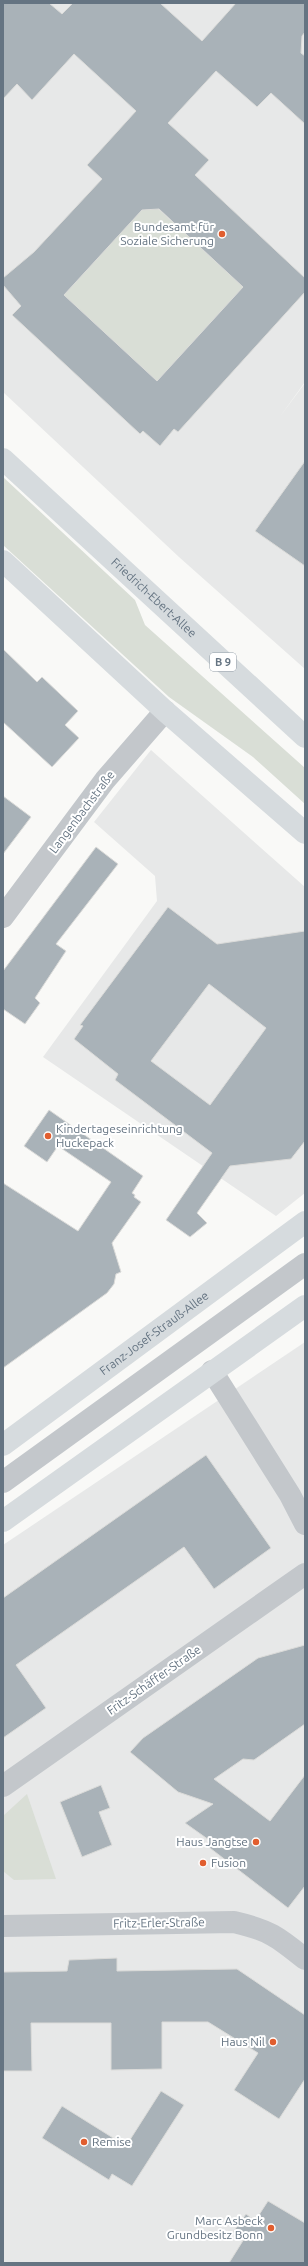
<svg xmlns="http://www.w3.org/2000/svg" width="308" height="2266" font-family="Ubuntu,sans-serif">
  <rect width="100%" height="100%" fill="#f9f9f7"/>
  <g fill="#e7e8e8">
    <path d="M 3,3 L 305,3 L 305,382 L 279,418 L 305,383 L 305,669 L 179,557 L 3,392 Z"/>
    <path d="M 151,750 L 305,887 L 305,1193 L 276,1216 L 43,1057 L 157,901 L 155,876 L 94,822 Z"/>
    <path d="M 305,1342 L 305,2263 L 3,2263 L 3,1545 Z"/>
  </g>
  <g fill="#d9ded6">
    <path d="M 144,207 L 146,210 L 154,209 L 156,207 L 243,287 L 157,381 L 64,295 Z"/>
    <path d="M 3,477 L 135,600 L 145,625 L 305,768 L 305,804 L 253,757 L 169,697 L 3,545 Z"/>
    <path d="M 27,1794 L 56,1879 L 14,1880 L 3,1871 L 3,1816 Z"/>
  </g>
  <g fill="#a9b2b8" stroke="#dbdbd9" fill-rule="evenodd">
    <path d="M 3,3 L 49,3 L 62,14 L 73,3 L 160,3 L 202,41 L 236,3 L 305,3 L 305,32 L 302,36 L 301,53 L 305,56 L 305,124 L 271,93 L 257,107 L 216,71 L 168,123 L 209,160 L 195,175 L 305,278 L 305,292 L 178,432 L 174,429 L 160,446 L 143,431 L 140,434 L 12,315 L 21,306 L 3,285 L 3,278 L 34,252 L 102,179 L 87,165 L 136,111 L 74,54 L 32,100 L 17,84 L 3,99 ZM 159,209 L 243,287 L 157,381 L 64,295 L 142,210 Z"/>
    <path d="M 305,461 L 305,566 L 255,531 Z"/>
    <path d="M 3,649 L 37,682 L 42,677 L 78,711 L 65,725 L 79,738 L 52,767 L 3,722 Z"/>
    <path d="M 3,796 L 31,817 L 3,854 Z"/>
    <path d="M 96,847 L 118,864 L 56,944 L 66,951 L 35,998 L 40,1003 L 25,1024 L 3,1009 L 3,971 Z"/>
    <path d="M 168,907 L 217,944 L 305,931 L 305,1141 L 291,1159 L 230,1166 L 197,1213 L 207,1223 L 190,1237 L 166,1220 L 212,1153 L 115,1080 L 118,1074 L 74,1039 L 83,1026 L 80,1025 ZM 209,984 L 266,1028 L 210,1105 L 151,1061 Z"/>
    <path d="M 49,1110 L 143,1176 L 132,1193 L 135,1195 L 134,1197 L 141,1202 L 112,1243 L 121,1272 L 116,1274 L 114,1284 L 107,1293 L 3,1368 L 3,1183 L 78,1231 L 111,1182 L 58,1146 L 47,1162 L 24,1146 Z"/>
    <path d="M 206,1455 L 271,1548 L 214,1589 L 184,1547 L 16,1665 L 46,1708 L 3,1738 L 3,1598 Z"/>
    <path d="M 305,1645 L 305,1724 L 254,1760 L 243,1759 L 214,1779 L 270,1821 L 305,1775 L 305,1886 L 288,1908 L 206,1845 L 209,1840 L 185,1823 L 213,1804 L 178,1792 L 130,1752 L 143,1738 L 258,1658 Z"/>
    <path d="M 101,1785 L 110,1808 L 99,1812 L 112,1845 L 82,1857 L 60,1802 Z"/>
    <path d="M 117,1958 L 117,1971 L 237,1969 L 305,2015 L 305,2079 L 279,2119 L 234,2090 L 258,2053 L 208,2022 L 162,2022 L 162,2069 L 111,2070 L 111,2023 L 31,2023 L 32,2071 L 3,2071 L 3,1972 L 67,1971 L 69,1960 Z"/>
    <path d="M 161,2091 L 184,2105 L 132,2186 L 112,2174 L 109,2180 L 42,2138 L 62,2106 L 126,2146 Z"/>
    <path d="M 268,2201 L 305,2223 L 305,2263 L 229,2263 L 244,2239 L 233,2232 L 246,2214 L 255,2221 Z"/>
  </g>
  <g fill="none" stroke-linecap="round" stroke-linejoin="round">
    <g stroke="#c3c7cb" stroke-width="22">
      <path d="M 3,917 L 105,780 L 165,711"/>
      <path d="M 212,1371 L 290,1495 L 305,1524"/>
      <path d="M 3,1786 L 305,1574"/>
      <path d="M 3,1926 L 234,1922 C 269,1930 278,1937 305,1959"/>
    </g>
    <path stroke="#c3c7cb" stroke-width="22" d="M 3,1482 L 305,1264"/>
    <g stroke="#d6dbde" stroke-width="22">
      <path id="s1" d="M 3,1445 L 305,1222"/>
      <path d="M 3,1521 L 305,1306"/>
    </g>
    <g stroke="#d6dbde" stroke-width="22">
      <path id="s2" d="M 3,459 L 305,737"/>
      <path d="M 3,561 L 165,711 L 305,833"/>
    </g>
  </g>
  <g fill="#e15e2f" stroke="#fff" stroke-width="1.5">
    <circle cx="222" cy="234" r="4"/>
    <circle cx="48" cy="1136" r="4"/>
    <circle cx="256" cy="1842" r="4"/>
    <circle cx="203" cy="1863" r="4"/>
    <circle cx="273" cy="2042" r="4"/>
    <circle cx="84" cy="2142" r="4"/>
    <circle cx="271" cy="2228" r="4"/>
  </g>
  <g text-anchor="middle" stroke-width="4" stroke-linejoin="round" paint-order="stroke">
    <rect fill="#fff" stroke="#939ea8" stroke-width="1" x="210" y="653" width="26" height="18" rx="3"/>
    <g font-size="11" font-weight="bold" fill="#657482">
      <text x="223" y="666">B 9</text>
    </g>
    <g font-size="12" fill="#657482" stroke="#fff" text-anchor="end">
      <text x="214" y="231">Bundesamt für<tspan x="214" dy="14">Soziale Sicherung</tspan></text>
      <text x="56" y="1133" text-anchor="start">Kindertageseinrichtung<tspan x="56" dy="14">Huckepack</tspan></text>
      <text x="248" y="1846">Haus Jangtse</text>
      <text x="211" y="1867" text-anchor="start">Fusion</text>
      <text x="265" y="2046">Haus Nil</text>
      <text x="92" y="2146" text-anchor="start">Remise</text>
      <text x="263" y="2225">Marc Asbeck<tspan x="263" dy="14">Grundbesitz Bonn</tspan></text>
    </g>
    <g font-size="12" fill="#657482" stroke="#fff">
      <text dy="4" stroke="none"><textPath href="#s2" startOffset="205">Friedrich-Ebert-Allee</textPath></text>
      <text transform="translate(82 812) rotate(-53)" y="4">Langenbachstraße</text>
      <text dy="4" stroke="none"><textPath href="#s1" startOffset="188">Franz-Josef-Strauß-Allee</textPath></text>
      <text transform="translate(154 1680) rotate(-35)" y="4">Fritz-Schäffer-Straße</text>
      <text transform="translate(159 1923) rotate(-1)" y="4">Fritz-Erler-Straße</text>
    </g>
  </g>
  <rect width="308" height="2266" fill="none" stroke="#657482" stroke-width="8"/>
</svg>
